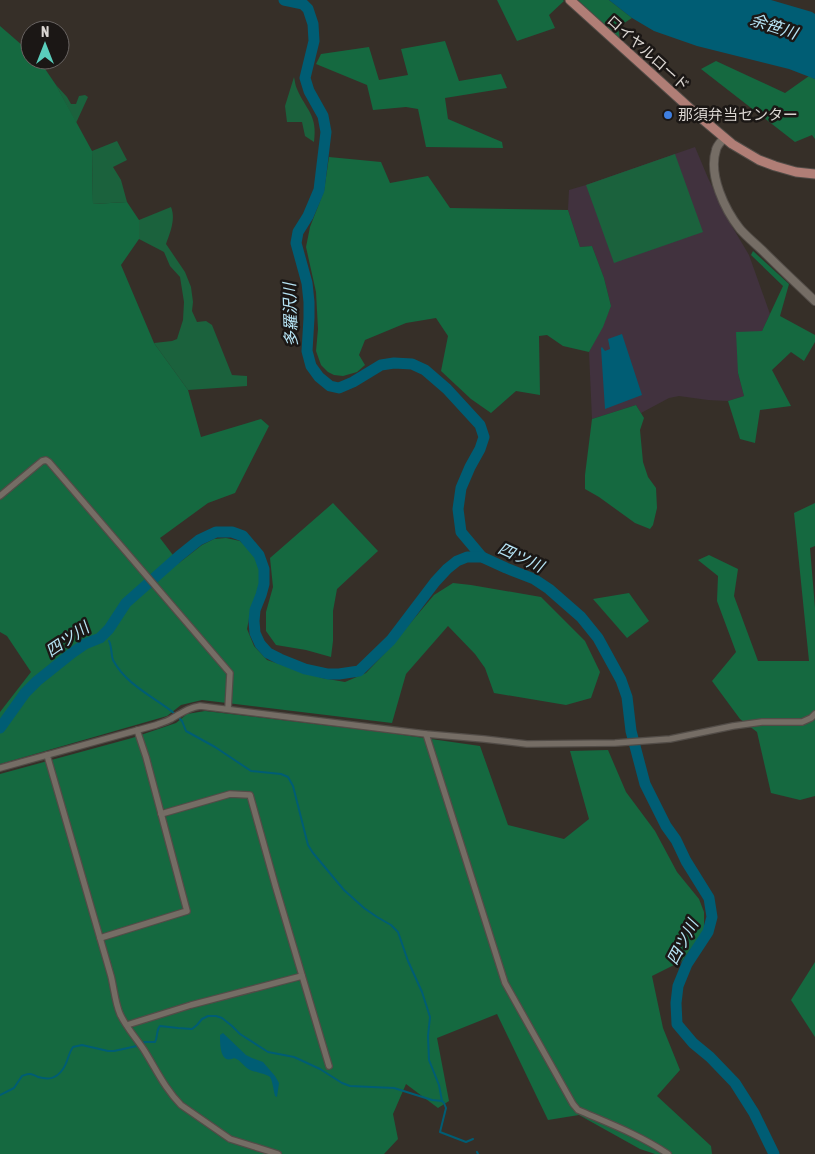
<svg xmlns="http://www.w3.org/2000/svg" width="815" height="1154" font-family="'Asap Condensed','Noto Sans JP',sans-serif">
  <rect width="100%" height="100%" fill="#362f28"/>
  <path fill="#41323e" d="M 695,147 L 708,178 L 730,223 L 749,255 L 770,314 L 762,331 L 738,373 L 744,396 L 728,401 L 708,400 L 679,396 L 669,398 L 641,413 L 636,405 L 592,419 L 589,352 L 603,325 L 611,306 L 604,278 L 592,246 L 580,247 L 568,210 L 569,190 L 586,185 Z"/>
  <g fill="#1b623d">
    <path d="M 294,77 C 295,81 295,85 297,89 C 306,110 318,115 314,142 L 305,136 L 302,122 L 287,122 L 285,106 Z"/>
    <path d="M 56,85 L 67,97 L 71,104 L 76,104 L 79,96 L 85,95 L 88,97 L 76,123 Z"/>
    <path d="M 117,141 L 127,160 L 113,167 L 121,180 L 127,202 L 93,204 L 92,151 Z"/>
    <path d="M 675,154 L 703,232 L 614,263 L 586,185 Z"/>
    <path d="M 171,207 C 176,219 170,233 166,244 L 185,272 L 191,287 L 193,302 L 192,311 L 197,322 L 206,321 L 212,325 L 232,375 L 247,376 L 247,386 L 188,390 L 154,343 L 172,341 L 177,339 L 183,320 L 184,302 L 180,277 L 170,266 L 164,252 L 139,239 L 139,220 Z"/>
  </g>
  <g fill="#156940">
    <path d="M 497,0 L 563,0 L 564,1 L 549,15 L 555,28 L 517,41 Z"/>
    <path d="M 578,0 L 609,0 L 632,18 L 618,27 L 620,40 Z"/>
    <path d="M 0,26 L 30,52 L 30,60 L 39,60 L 56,85 L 92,151 L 93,204 L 127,202 L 139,220 L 139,239 L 121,265 L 154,343 L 188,390 L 201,437 L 261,419 L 269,426 L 235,493 L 208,503 L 160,538 L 179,563 L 202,545 L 214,539 L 226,538 L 240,541 L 251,551 L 256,559 L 260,568 L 260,588 L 251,608 L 247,629 L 254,646 L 267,660 L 322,678 L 345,682 L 366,673 L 386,652 L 434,595 L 453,583 L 471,585 L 541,597 L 585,641 L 600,672 L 591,698 L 566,705 L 494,693 L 485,668 L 475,654 L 448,626 L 406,674 L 392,723 L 202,700 L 181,705 L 167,716 L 0,764 L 0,712 L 31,672 L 7,636 L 0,632 Z"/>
    <path d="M 445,41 L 459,81 L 501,74 L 507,88 L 445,98 L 448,119 L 502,142 L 503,148 L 426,147 L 418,109 L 406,107 L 373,110 L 367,85 L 316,64 L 321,54 L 369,47 L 379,80 L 408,75 L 401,49 Z"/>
    <path d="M 716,61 L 785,93 L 809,76 L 815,79 L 815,139 L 812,135 L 795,142 L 701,69 Z"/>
    <path d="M 329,157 L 381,162 L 390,183 L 428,176 L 450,208 L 568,210 L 580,247 L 592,246 L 604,278 L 611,306 L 603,327 L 589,352 L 563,346 L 547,335 L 539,336 L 540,395 L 516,391 L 491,413 L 471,399 L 441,371 L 448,336 L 436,318 L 406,323 L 365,340 L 359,355 L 365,365 L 357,372 L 343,376 L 334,375 L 328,372 L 321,365 L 316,351 L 318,329 L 316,292 L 306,247 L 310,227 L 324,191 Z"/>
    <path d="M 753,251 L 789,284 L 780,316 L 815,335 L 815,342 L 804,361 L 791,352 L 772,370 L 791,406 L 760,410 L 755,443 L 740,439 L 728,401 L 744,396 L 738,373 L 736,332 L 762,331 L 783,286 L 751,255 Z"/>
    <path d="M 636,405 L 644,418 L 640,430 L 643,462 L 648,477 L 656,488 L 657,508 L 653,525 L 650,529 L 635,523 L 599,497 L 585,489 L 585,475 L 592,419 Z"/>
    <path d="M 333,503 L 378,551 L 337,589 L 333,611 L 333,641 L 331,657 L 306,650 L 276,645 L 266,631 L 266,612 L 273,587 L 270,558 Z"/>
    <path d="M 815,503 L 815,546 L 810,548 L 815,608 L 815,796 L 800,800 L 771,793 L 757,732 L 740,719 L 712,681 L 736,652 L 717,601 L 718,576 L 698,560 L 709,555 L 738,569 L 734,596 L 758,661 L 809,661 L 794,513 Z"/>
    <path d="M 629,593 L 649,621 L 627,638 L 593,599 Z"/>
    <path d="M 205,711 L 389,733 L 480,746 L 508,825 L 564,839 L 589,819 L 570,751 L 608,750 L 626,792 L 655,831 L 677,872 L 699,899 L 704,912 L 704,931 L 682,961 L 652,976 L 663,1028 L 680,1070 L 657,1096 L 711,1146 L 712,1154 L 655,1154 L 640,1149 L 579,1115 L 548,1120 L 497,1014 L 437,1038 L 449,1101 L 438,1108 L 406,1084 L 393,1114 L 398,1139 L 384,1154 L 0,1154 L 0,774 L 132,738 L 176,723 L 187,714 Z"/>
    <path d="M 815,962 L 815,1037 L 791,1000 Z"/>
  </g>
  <g fill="#005d74">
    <path d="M 609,0 L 771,0 L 812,12 L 815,14 L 815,79 L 789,69 L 697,46 L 654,31 L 632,18 Z"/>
    <path d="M 622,334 L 642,395 L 605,409 L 601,348 L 602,347 L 605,351 L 610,349 L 608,339 Z"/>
    <path d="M 223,1033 L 246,1055 L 252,1058 L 263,1062 L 275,1076 L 279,1083 L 277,1097 L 275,1096 C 274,1092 272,1079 270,1077 C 266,1074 255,1072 250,1070 C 244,1067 241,1060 234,1058 C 220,1065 220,1044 220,1035 Z"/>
  </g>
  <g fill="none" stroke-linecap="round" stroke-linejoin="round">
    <g stroke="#005d74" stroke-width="2">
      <path d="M 109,641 C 112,647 111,655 113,660 C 125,683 150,695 170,710 L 175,714"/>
      <path d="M 178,717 L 182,721 L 186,731 L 215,747 L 251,771 L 281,774 L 288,777 L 293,786 L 308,845 L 313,853 L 344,890 L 364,908 L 377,917 L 391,925 L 398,932 L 408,961 L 422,992 L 430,1017 L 428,1036 L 429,1060 L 439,1085 L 442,1101"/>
      <path d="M 0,1095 L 14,1088 L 22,1076 C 25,1075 27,1074 30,1074 C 31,1074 37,1076 38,1077 C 49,1080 56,1079 63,1069 C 68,1062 68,1054 73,1047 L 82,1045 L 108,1051 L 114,1051 L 137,1046 L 145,1042 L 155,1042 C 158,1037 156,1030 160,1026 L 178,1028 L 192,1029 L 197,1025 L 202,1019 L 208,1016 L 216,1016 L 222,1018 L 232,1026 L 240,1034 L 268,1052 L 294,1057 L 320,1069 L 342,1083 L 350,1086 L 394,1088 L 432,1100 L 442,1101 L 444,1103 L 446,1108 L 440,1132 L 466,1142 L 473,1139"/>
      <path d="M 477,1152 L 478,1154"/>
    </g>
    <g stroke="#005d74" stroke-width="11">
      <path d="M 284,0 L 303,4 L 308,9 L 313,24 L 314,41 L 305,78 L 309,91 L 323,116 L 326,132 L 319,190 L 308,216 L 298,232 L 296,243 L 307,283 L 309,302 L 309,318 L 307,351 L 311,366 L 319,377 L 330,386 L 339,388 L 353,382 L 381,365 L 394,363 L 412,364 L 425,370 L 447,389 L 480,425 L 484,437 L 480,449 L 470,467 L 461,488 L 458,509 L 461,532 L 482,557"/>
      <path d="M 0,728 L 25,693 L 37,681 L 72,653 L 85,644 L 100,638 L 109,629 L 126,603 L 179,556 L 199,540 L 216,532 L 232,532 L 243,536 L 259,555 L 264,569 L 264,584 L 261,595 L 255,610 L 254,621 L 255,633 L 260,644 L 268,653 L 280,659 L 305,669 L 328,674 L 339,674 L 359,671 L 391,640 L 435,582 L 447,569 L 457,561 L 467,557 L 482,557 L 506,568 L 534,579 L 549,589 L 581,617 L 598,638 L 621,680 L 627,697 L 631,731 L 645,784 L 666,826 L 676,840 L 686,861 L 709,898 L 712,917 L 708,932 L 687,964 L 678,986 L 676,1003 L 677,1024 L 693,1043 L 710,1057 L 735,1083 L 754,1113 L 774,1154"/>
    </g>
    <g stroke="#524c47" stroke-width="8">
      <g id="street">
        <path d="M 0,496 L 42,461 L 46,460 L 49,462 L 230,673 L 228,709"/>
        <path d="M 426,734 L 505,983 L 573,1104 L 578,1110 C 608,1123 640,1135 668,1154"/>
        <path d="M 47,755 L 111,976 C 114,988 115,1002 120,1014 C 126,1027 136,1038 144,1050 C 156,1069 165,1089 181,1105 L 230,1139 L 278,1154"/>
        <path d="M 0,768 L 156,725 C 161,723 166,722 171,719 C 182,713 187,708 200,706 L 426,734 L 484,739 L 527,744 L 615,743 L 670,739 L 733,726 L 762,722 L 802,722 L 811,718 L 815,714"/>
        <path d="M 161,814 L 230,794 L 250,795 L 276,888 L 329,1066"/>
        <path d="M 100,938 L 187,911 L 146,757 L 137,730"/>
        <path d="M 127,1025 L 191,1005 L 302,976"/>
      </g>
    </g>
    <g stroke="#524c47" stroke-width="10">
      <path id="secondary" d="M 724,138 C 721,142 717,145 716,150 C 708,175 725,210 740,229 C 748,238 757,245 765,253 C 781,269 798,285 815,301"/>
    </g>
    <g stroke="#524c47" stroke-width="11">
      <path id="primary" d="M 570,0 L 694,112 L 732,144 L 759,160 L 775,166 L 796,172 L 815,174"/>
    </g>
    <use href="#street" stroke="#756d65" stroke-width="5.5"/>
    <use href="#secondary" stroke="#756d65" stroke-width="8"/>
    <use href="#primary" stroke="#b07e76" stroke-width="9"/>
  </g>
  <circle fill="#3f7fe0" stroke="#1b1715" stroke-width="2" cx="668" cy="115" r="5"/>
  <g text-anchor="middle" stroke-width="5" stroke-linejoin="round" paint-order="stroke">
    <g font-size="15" fill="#dbd6d2" stroke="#1b1715">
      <text transform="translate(648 53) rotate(42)" y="5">ロイヤルロード</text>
    </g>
    <g font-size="15" fill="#dbd6d2" stroke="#1b1715" text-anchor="start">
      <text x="678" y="120">那須弁当センター</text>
    </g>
    <g font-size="16" font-style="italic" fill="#b7e5f6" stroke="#1b1715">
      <text transform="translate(774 26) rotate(18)" y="6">余笹川</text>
      <text transform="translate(290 315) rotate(-92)" y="6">多羅沢川</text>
      <text transform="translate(521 557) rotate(25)" y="6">四ツ川</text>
      <text transform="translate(67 639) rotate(-34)" y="6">四ツ川</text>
      <text transform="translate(682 942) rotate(-62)" y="6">四ツ川</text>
    </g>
  </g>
  <g transform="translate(45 45)"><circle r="24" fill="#1b1715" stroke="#686361"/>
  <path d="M0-4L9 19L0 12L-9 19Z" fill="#5acebc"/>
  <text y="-8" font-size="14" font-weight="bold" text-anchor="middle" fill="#dbd6d2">N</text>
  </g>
</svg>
